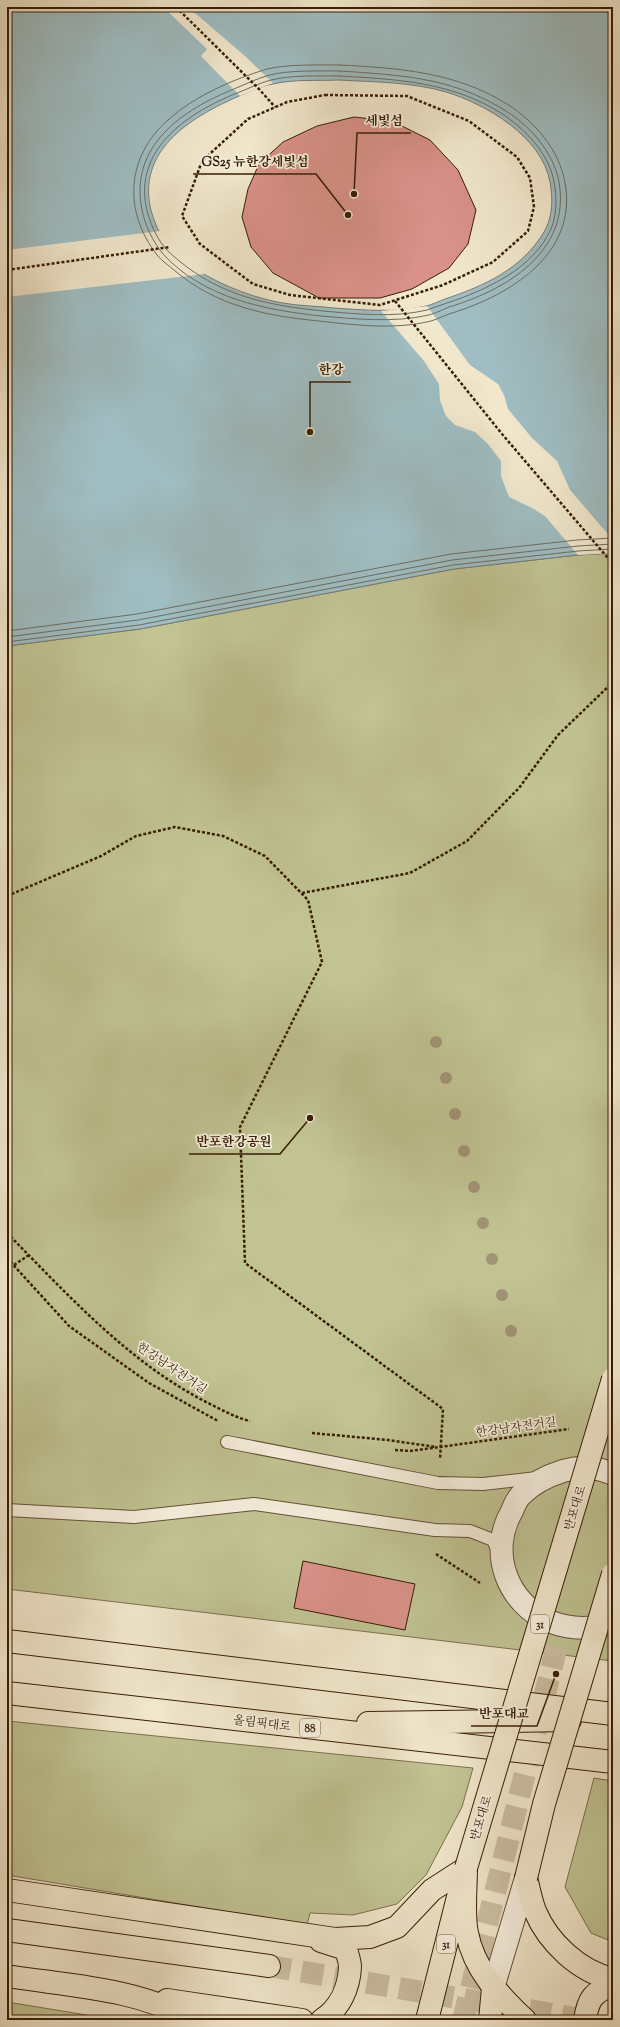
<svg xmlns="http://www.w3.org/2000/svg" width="620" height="2027" font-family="'Sorts Mill Goudy','Noto Serif KR',serif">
  <rect width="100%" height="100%" fill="#f1e7cc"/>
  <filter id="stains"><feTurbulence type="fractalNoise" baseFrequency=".005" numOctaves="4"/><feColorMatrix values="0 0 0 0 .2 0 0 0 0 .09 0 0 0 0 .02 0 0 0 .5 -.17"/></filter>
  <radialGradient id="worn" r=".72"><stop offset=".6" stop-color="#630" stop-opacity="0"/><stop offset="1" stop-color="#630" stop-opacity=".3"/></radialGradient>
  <g fill="#c1c393" stroke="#7c704b">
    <path d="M 613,553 L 613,1661 L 7,1589 L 7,646 L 140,629 L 454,569 L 578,555 Z"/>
    <path d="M 7,1721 L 473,1768 L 462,1807 L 426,1875 L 397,1904 L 353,1915 L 310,1913 L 307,1925 L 7,1875 Z"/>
    <path d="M 594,1778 L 613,1781 L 613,1942 L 591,1933 L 565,1887 Z"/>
    <path d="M 7,2002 L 117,2020 L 7,2020 Z"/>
  </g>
  <path fill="#9fbdc2" stroke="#767d76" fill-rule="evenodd" d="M 7,7 L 613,7 L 613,553 L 578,555 L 454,569 L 140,629 L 7,646 ZM 339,80 C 374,82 412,82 446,92 C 486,104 542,137 550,182 C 553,198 553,217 544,232 C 522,269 484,286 445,299 C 439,301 432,305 426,306 C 396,313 364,310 334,308 C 317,306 299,306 283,303 C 246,297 194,275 169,247 C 160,236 153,220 150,206 C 139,147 194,116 239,96 C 250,92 261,86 273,84 C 294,79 318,81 339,80 Z"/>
  <g fill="#f1e7cc">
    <path d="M 163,7 L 188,7 L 246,57 L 273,83 L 240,96 L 201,56 L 207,49 Z"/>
    <path d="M 160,231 L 170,247 L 205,274 L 7,297 L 7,250 Z"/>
    <path d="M 427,306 L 470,365 L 498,384 L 504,395 L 508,409 L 532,438 L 557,461 L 570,490 L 613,540 L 613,553 L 578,555 L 545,516 L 532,508 L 509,497 L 501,476 L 501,461 L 488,444 L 475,432 L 455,425 L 446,416 L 440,400 L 439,384 L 424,361 L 381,311 Z"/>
  </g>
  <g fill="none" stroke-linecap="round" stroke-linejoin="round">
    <g stroke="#6c6d62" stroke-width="1">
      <path d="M 340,65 C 398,68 456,72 507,104 C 535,122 559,149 565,183 C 578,254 510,295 452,313 C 445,315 438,319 431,321 C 395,330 355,325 319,321 C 266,316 216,306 174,270 C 168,265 162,261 157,255 C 123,211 126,157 168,120 C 194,96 234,79 267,69 C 287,64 320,65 340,65 Z"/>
      <path d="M 340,71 C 399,75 449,77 501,108 C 529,124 553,151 559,182 C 571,252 506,290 449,307 C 442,310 436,313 429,315 C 394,323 356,319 321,316 C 265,310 203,298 163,254 C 153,242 145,225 142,210 C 129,146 182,110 234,89 C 246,84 258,78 270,75 C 289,70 319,71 340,71 Z"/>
      <path d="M 339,76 C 395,79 452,82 501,113 C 525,129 549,153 554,182 C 557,197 557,215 551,229 C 533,269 486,290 447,303 C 440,305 434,308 427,310 C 394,318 357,314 323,311 C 263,305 214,294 169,252 C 157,241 149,221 146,206 C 135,147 190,112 237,93 C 248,89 259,83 271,80 C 291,75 318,76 339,76 Z"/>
      <path d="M 7,631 L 137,614 L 451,554 L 577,540 L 613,538"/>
      <path d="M 7,637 L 138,620 L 452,560 L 578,546 L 613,544"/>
      <path d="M 7,642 L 139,625 L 453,565 L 578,551 L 613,549"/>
    </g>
  </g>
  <g fill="#d99189" stroke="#381d03">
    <path d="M 354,117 L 392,121 L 430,140 L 458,170 L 476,210 L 468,244 L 449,268 L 412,289 L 380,298 L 319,298 L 273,273 L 251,247 L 242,217 L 248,189 L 259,164 L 283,142 L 317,126 Z"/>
    <path d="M 303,1561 L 415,1584 L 405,1630 L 294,1608 Z"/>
  </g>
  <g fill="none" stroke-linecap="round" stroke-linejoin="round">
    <g stroke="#ccbfa4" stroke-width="22" stroke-dasharray="22 11" stroke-linecap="butt">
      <path d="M 605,1470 L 613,1445"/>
      <path d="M 463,2020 L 562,1626"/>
    </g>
    <path stroke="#ccbfa4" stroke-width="22" stroke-dasharray="22 11" stroke-linecap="butt" d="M 269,1966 L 587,2020"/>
    <g stroke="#665035" stroke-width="14">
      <g id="service">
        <path d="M 227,1442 L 438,1483 L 483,1484 L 537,1478"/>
        <path d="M 7,1510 L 134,1517 L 254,1504 L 435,1530 L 470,1531 L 493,1540 L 499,1553"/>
      </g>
    </g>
    <g stroke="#665035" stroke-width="24">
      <g id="tertiary">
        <path d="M 613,1474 C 597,1467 579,1466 563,1471 C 547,1476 533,1483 521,1495 C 517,1499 514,1506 512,1511 C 488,1552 507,1604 551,1622 C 570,1629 594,1631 613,1621"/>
        <path d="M 493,1988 L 526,1878"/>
      </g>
    </g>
    <g stroke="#381d03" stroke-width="24">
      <g id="primary">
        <path d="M 427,2020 L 461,1885"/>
        <path d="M 490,2020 L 493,1988"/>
      </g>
    </g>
    <g stroke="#381d03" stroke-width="24">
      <g id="trunk">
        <path d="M 7,1641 L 613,1714"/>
        <path d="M 7,1693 L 613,1762"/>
        <path d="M 368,1723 L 570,1720"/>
        <path d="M 466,1868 C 466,1887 463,1915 467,1933 C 474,1970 499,1995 525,2020"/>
        <path d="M 526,1878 C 529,1889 531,1901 535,1911 C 548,1942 579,1972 613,1979"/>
        <path d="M 7,1890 L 335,1939 L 370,1937 L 397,1927 L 432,1890 L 466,1868"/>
        <path d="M 7,1930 L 269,1966"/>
        <path d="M 321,1941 L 346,1949 C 347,1954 350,1961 350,1967 C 349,1988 340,2008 322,2020"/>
        <path d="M 7,1976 C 69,1986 137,1988 192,2020"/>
        <path d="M 167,2000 L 302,2020"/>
        <path d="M 585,2020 C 588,1999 593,1992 613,1985"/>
      </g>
    </g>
    <g stroke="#381d03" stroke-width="2.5" stroke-dasharray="3 2" stroke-linecap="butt">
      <path d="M 176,7 L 259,89 L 275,107"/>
      <path d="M 325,95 L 407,96 L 469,121 L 517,157 L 530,178 L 534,207 L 528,231 L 493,262 L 443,285 L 380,305 L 290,295 L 253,284 L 200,244 L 182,216 L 202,161 L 248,119 L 287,102 Z"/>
      <path d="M 7,270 L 170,247"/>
      <path d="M 395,301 L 502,434 L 613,564"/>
      <path d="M 302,893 L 410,873 L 467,841 L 519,788 L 558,735 L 613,682"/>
      <path d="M 7,896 L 101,856 L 136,836 L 175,827 L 223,836 L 265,856 L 308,900 L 322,962 L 240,1127 L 245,1263 L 443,1409 L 440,1459"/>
      <path d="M 7,1233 C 70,1297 132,1366 214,1406 C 226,1412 237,1418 250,1421"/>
      <path d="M 7,1258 L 69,1326 L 149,1383 L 218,1421"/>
      <path d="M 14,1265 L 29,1255"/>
      <path d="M 312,1433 L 388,1440 L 436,1447"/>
      <path d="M 395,1450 L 410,1451 L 440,1447 L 569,1429"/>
      <path d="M 436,1554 L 480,1583"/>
    </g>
    <use href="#service" stroke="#f6efde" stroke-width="12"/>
    <use href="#tertiary" stroke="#f6efde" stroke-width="22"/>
    <use href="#primary" stroke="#f1e7cc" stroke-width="22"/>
    <use href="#trunk" stroke="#f1e7cc" stroke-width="22"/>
    <g stroke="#381d03" stroke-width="24" stroke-linecap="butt">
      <g id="primary-bridge">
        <path d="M 466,1868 L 613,1379"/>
        <path d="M 526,1878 L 544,1804 L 613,1574"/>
      </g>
    </g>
    <use href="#primary-bridge" stroke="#f1e7cc" stroke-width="22"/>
  </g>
  <g fill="#a29375">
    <circle cx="436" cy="1042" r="6"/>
    <circle cx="446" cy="1078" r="6"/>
    <circle cx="455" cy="1114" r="6"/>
    <circle cx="464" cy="1151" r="6"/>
    <circle cx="474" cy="1187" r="6"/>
    <circle cx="483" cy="1223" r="6"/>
    <circle cx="492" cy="1259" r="6"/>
    <circle cx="502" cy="1295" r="6"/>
    <circle cx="511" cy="1331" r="6"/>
  </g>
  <g text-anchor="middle" stroke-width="3.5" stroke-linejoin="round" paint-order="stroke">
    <g fill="#f6efde" stroke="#715c45" stroke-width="1">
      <rect x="531" y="1615" width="18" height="18" rx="3"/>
      <rect x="300" y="1719" width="20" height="18" rx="3"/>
      <rect x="437" y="1935" width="18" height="18" rx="3"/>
    </g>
    <g font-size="11" font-weight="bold" fill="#381d03">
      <text x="540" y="1628">31</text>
      <text x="310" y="1732">88</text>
      <text x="446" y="1948">31</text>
    </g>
    <g font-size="12" fill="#381d03" stroke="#f6efde">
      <text transform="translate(172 1368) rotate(34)" y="4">한강남자전거길</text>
      <text transform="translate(516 1427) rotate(-8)" y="4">한강남자전거길</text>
      <text transform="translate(575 1508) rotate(-73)" y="4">반포대로</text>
      <text transform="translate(262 1723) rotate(7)" y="4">올림픽대로</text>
      <text transform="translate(481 1818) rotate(-73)" y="4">반포대로</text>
    </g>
  </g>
  <path fill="none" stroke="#381d03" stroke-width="1.5" d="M354 194L357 133H411M348 215L316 174H193M310 432L310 382H351M310 1118L280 1154H189M556 1674L537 1726H471"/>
  <g fill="#381d03" stroke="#f6efde" stroke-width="1.5">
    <circle cx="354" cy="194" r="4"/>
    <circle cx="348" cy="215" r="4"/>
    <circle cx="310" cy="432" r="4"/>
    <circle cx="310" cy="1118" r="4"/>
    <circle cx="556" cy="1674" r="4"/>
  </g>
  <g font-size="13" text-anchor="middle" font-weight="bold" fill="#381d03" stroke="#f6efde" stroke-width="3.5" stroke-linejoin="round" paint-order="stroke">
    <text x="384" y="125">세빛섬</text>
    <text x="255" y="166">GS25 뉴한강세빛섬</text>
    <text x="331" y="374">한강</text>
    <text x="234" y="1146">반포한강공원</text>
    <text x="504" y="1718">반포대교</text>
  </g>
  <rect width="620" height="2027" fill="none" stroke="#f1e7cc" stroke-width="24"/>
  <rect x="8" y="8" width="604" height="2011" fill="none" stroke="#381d03" stroke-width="2"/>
  <rect x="12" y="12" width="596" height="2003" fill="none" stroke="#381d03"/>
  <rect width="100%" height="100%" filter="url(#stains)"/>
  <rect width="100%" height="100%" fill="url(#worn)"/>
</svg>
